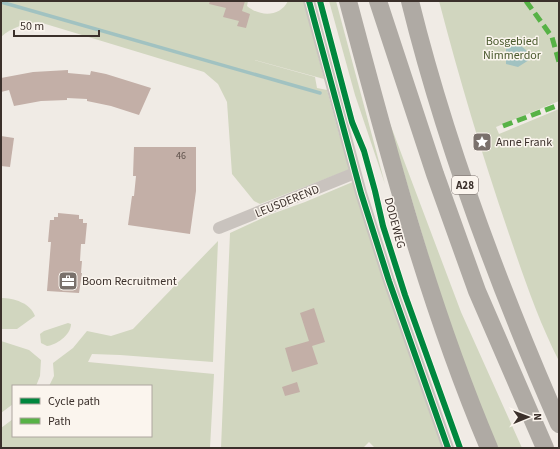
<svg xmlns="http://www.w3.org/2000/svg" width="560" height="449" font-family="'Source Sans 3',sans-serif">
  <rect width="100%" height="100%" fill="#f0ebe5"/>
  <g fill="#d1d6bf">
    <path d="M 1,1 L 248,1 L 247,6 C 260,17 280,17 288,1 L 304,1 L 324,79 L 207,47 L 315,77 L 317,88 L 327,90 L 339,134 L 351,169 L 260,204 L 254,201 L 232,174 L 227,102 L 218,84 L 204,72 L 39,22 C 24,24 12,27 1,37 Z"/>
    <path d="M 329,1 L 336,1 L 385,184 L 355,95 Z"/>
    <path d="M 439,1 L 559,1 L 559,101 L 496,127 L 499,134 L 559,109 L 559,361 C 538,320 523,275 508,231 C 482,155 459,78 439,1 Z"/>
    <path d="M 386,113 L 461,312 L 522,448 L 493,448 L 463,372 Z"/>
    <path d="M 355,181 L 445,448 L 375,448 L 369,442 L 363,448 L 221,448 L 230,233 L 269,215 L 305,202 Z"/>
    <path d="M 218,241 L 213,362 L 120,355 L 92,354 L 88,362 L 214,374 L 210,448 L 1,448 L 1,428 L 13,419 L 13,436 L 151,436 L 151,386 L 49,386 L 54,376 L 53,363 L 73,348 L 87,331 L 111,336 L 133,329 Z"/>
    <path d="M 1,298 C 14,298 30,303 35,316 L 17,329 L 1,329 Z"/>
    <path d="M 68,323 L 71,324 C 71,335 56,345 47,346 L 41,343 L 40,334 L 44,331 Z"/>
    <path d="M 1,341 L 29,350 L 41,360 L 40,376 L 36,386 L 13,386 L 13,404 L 1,413 Z"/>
  </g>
  <path fill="#a1c2c1" d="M 515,41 L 526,50 L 529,60 L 518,67 L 506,64 L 506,45 Z"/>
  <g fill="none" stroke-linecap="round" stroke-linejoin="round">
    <path stroke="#a1c2c1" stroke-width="3.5" d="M 1,2 L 320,93"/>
  </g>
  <g fill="#c3afa7">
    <path d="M 210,1 L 245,1 L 242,11 L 250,14 L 246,28 L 237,26 L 239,21 L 223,17 L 226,8 L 209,4 Z"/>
    <path d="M 68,70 L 68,73 L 90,75 L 91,71 L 106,74 L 151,88 L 139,115 L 111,106 L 87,101 L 87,99 L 67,98 L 67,100 L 41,101 L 14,106 L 9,90 L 1,92 L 1,78 L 33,72 Z"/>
    <path d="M 1,136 L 14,138 L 10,167 L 1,166 Z"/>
    <path d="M 134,147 L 196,147 L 196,191 L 190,234 L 128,225 L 132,196 L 134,196 L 136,176 L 133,176 Z"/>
    <path d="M 58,213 L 79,215 L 79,219 L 83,219 L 83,223 L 87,223 L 85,244 L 81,244 L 80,261 L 82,261 L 81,273 L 82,273 L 79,293 L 47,291 L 51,242 L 48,242 L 50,220 L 54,220 L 54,217 L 58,217 Z"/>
    <path d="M 314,308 L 325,342 L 312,346 L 318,364 L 292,372 L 285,348 L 309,341 L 300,313 Z"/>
    <path d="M 297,382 L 300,392 L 285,396 L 282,387 Z"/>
  </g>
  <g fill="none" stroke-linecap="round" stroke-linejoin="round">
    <g stroke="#c9c3be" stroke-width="12">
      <path d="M 309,1 L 361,193 L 389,281 L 448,448"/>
      <path d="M 219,228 L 355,173"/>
    </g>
    <g stroke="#afaaa4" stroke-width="18">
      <path d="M 348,1 C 388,152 428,304 489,448"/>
      <path d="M 378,1 L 435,174 L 477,291 L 545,448"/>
      <path d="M 410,1 C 446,147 499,287 559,424"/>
    </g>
    <g stroke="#57b246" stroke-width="5" stroke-dasharray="10 5" stroke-linecap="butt">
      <path d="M 526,1 L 552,37 L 559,62"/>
      <path d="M 503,126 L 559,105"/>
    </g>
    <g stroke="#fbf5ee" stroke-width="8">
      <g id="cycleway">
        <path d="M 309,1 L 361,193 L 389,281 L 448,448"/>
        <path d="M 320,1 L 352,122 L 364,151 L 375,191 L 383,226 L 405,295 L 460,448"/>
      </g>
    </g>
    <use href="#cycleway" stroke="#00873e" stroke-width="6"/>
  </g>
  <defs>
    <g id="sight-square" transform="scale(1)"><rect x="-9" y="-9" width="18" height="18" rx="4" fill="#7a716c" stroke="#fbf5ee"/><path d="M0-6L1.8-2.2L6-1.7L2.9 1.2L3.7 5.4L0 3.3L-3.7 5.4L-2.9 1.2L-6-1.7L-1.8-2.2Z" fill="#fff"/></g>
    <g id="office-square" transform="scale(1)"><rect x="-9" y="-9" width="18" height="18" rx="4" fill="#7a716c" stroke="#fbf5ee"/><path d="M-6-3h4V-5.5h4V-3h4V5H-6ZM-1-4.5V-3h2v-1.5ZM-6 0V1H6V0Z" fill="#fff"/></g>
  </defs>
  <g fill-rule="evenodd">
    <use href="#sight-square" x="482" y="142"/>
    <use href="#office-square" x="68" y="281"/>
  </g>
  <g text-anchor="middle" stroke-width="3" stroke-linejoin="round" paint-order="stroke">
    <g font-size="10" fill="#5d504a">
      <text x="181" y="159">46</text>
    </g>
    <rect fill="#fbf5ee" stroke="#756b66" stroke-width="1" x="452" y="176" width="26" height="18" rx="3"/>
    <g font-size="11" font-weight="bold" fill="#3b302b">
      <text x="465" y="189">A28</text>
    </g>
    <g font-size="12" fill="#4a5a2e" stroke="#fbf5ee">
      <text x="512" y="45">Bosgebied<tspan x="512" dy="14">Nimmerdor</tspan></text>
    </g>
    <g font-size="12" fill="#3b302b" stroke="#fbf5ee" text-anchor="start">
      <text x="496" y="146">Anne Frank</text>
      <text x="82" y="285">Boom Recruitment</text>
    </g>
    <g font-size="12" fill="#3b302b" stroke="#fbf5ee">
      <text transform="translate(287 201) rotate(-22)" y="4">LEUSDEREND</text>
      <text transform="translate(395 223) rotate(75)" y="4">DODEWEG</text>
    </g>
  </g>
  <rect width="560" height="449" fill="none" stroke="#3b302b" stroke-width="4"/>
  <rect x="12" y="385" width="140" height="52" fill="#fbf5ee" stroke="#aea6a0"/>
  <rect x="20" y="398" width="20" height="6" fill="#00873e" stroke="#aea6a0"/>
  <text x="48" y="405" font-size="12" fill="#3b302b">Cycle path</text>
  <rect x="20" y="418" width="20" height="6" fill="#57b246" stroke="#aea6a0"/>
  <text x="48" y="425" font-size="12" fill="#3b302b">Path</text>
  <g transform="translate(528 417) rotate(89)" stroke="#fbf5ee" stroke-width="3" paint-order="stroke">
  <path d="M0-3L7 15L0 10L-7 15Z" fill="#3b302b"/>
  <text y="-6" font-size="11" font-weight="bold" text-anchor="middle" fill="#3b302b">N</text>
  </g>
  <path d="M14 30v6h85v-6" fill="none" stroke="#3b302b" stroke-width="2"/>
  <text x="20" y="30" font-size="12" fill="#3b302b" stroke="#fbf5ee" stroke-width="3" paint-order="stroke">50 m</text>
</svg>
